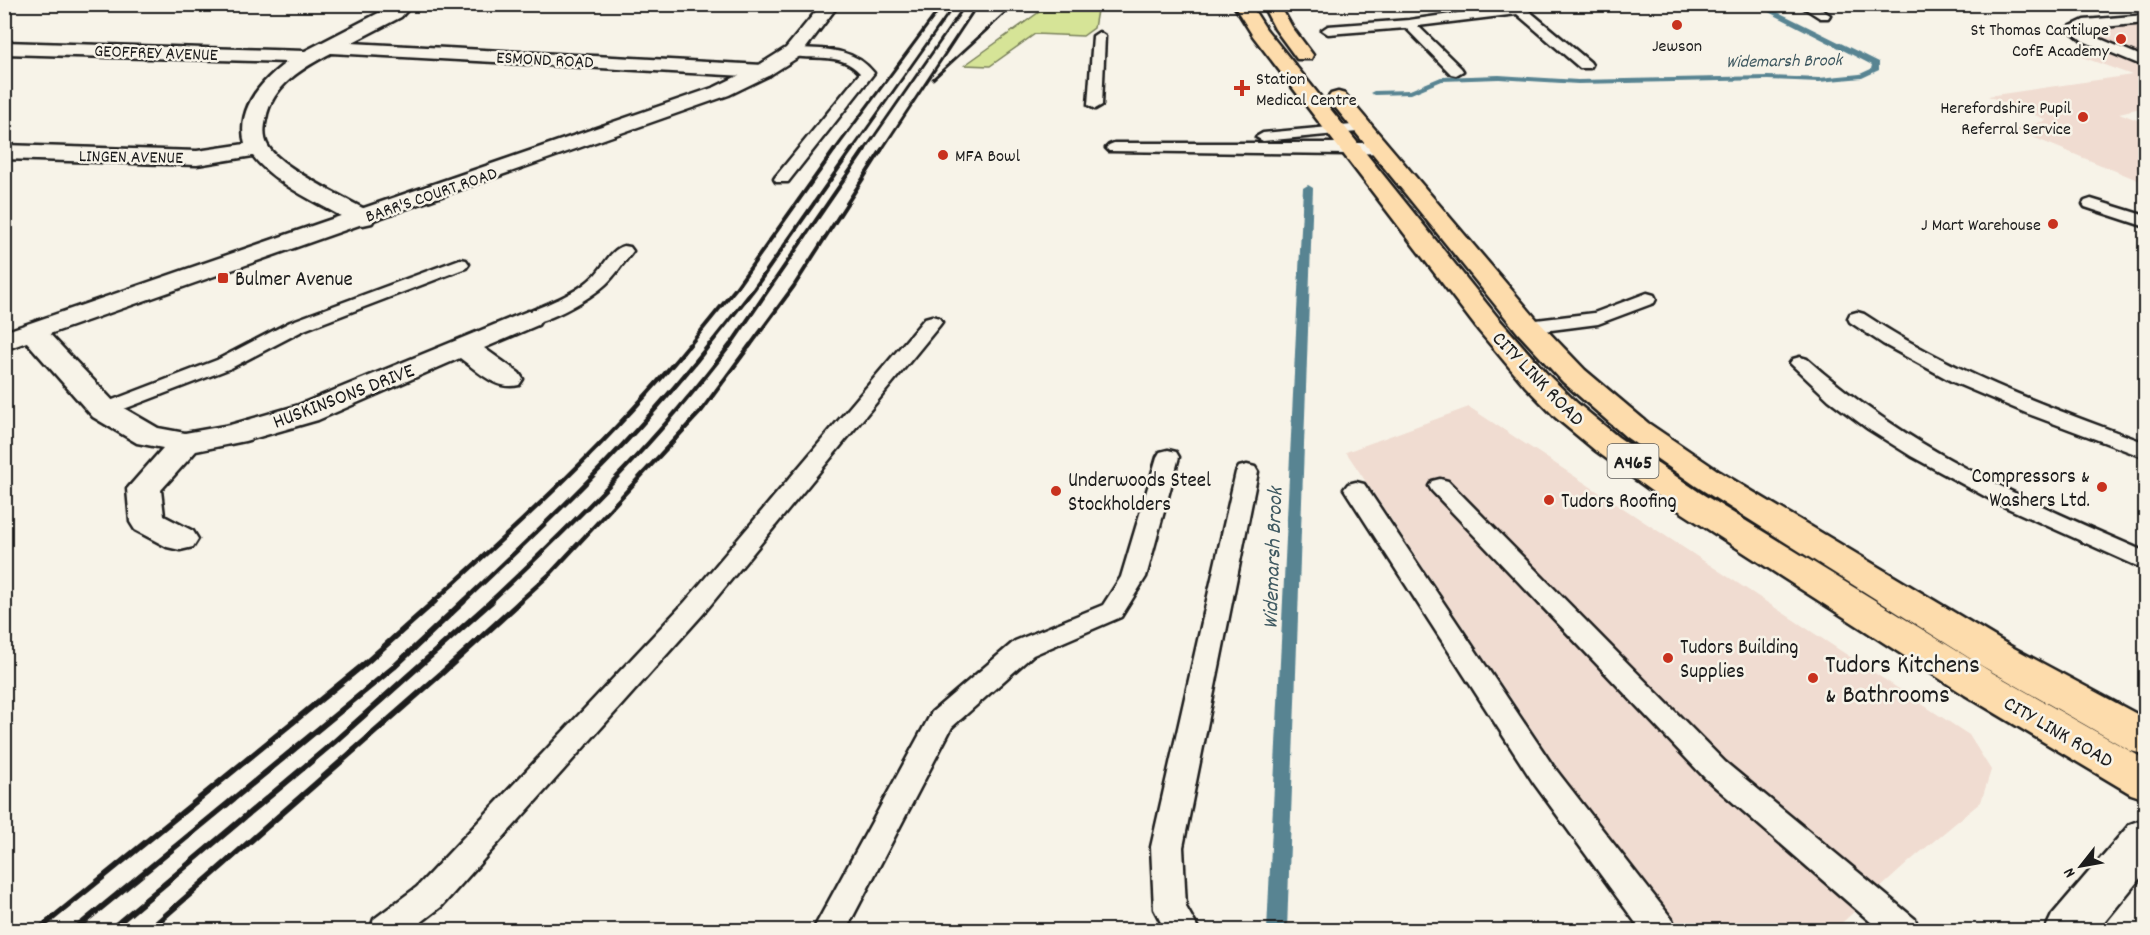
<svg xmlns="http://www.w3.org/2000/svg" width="2150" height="935" font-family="Dekko,sans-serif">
  <rect width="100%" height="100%" fill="#f7f3e8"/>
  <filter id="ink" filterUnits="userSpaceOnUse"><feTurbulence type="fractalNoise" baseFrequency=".0167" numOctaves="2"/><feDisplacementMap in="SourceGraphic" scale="12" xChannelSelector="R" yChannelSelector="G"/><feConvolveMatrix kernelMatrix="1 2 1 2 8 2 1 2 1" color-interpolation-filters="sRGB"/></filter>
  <g filter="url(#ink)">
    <g fill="#f0dcd1">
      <path d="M 2145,21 L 2145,107 L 2119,113 L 2145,123 L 2145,183 L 2015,130 L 2047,120 L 1988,96 L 2132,75 L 2068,52 L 2114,47 L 2079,31 L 2099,24 Z"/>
      <path d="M 1469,407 L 1969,735 L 1991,770 L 1981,802 L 1911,860 L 1834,930 L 1677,930 L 1605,839 L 1346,452 Z"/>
    </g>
    <path fill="#d6e497" stroke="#79805a" stroke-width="1.5" d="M 1049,5 L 1098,5 L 1094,28 L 1083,36 L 1035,34 L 990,66 L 965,65 Z"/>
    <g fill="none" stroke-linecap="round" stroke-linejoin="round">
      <g fill="#588492" fill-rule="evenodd">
        <path d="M 1753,4 L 1762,4 L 1879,62 L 1879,70 L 1862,78 L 1819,82 L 1768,80 L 1578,84 L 1499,79 L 1442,81 L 1411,94 L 1374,95 L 1370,93 L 1374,91 L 1410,90 L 1441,77 L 1499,75 L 1578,80 L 1768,76 L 1819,78 L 1860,74 L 1871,69 L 1872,65 Z"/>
        <path d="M 1308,185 L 1313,188 L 1287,930 L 1267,930 L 1303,188 Z"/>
      </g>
      <g stroke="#1c1c1c" stroke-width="5">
        <g id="service">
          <path d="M 1521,4 L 1535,4 L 1528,10 L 1590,62 L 1592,65 L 1590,68 L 1580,68 L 1517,14 L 1418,26 L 1461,68 L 1463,71 L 1456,75 L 1451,74 L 1406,28 L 1328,34 L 1322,30 L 1328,26 L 1409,20 Z"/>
          <path d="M 1798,4 L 1813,4 L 1830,15 L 1828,18 L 1820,18 Z"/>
          <path d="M 2146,15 L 2146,23 L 2082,29 L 2091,35 L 2146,58 L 2146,67 L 2083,41 L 2067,28 L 2084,20 Z"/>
          <path d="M 1099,32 L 1105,36 L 1102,105 L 1095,109 L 1088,105 L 1093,36 Z"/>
          <path d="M 793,48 C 823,49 854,47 874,73 L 788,182 L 776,182 L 774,179 L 776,176 L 860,73 C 840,51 814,61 788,55 L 787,52 L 788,49 Z"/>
          <path d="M 1363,124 L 1370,128 L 1368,131 L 1263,141 L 1256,137 L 1263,133 Z"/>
          <path d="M 1114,143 L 1380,143 L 1388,148 L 1380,153 L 1347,154 L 1109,151 L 1106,148 L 1109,145 Z"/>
          <path d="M 2091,199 L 2146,216 L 2146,227 L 2085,207 L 2083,204 L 2085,201 Z"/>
          <path d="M 624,246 L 630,247 L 633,251 L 630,255 C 622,264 615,276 606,284 C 591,298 541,328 521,323 L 518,319 L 521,315 C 547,304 575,295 595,275 C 604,266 611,249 624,246 Z"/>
          <path d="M 460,259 L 466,260 L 469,264 L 466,268 L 304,330 L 231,368 L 111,414 L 104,416 L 97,414 L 93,410 L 97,406 L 217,360 L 290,322 Z"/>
          <path d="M 1647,293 L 1654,295 L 1656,299 L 1654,303 L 1598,324 L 1528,333 L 1521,331 L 1518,327 L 1521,323 L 1528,321 L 1594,313 Z"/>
          <path d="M 1857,312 L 1864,314 C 1951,372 2048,407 2146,443 L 2146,458 L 2026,413 L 1953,382 L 1883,344 L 1850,322 L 1848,318 L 1850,314 Z"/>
          <path d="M 932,316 L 939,318 L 942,322 L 939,326 L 703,614 L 441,907 L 411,930 L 370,930 L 374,919 L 417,887 L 685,602 L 925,318 Z"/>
          <path d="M 1800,357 L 1807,359 C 1910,450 2021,498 2146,552 L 2146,570 L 2001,505 L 1911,456 L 1868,429 L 1829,400 L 1790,363 L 1793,359 Z"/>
          <path d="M 1168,450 L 1176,452 L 1179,457 L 1146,577 L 1121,617 L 1033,655 L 952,727 L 846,930 L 813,930 L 932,712 L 1015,641 L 1103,605 L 1121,577 L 1157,457 L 1160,452 Z"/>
          <path d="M 1247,465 L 1255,467 L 1258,472 L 1183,847 L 1186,907 L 1199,930 L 1165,930 L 1154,909 L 1151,847 L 1236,472 L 1239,467 Z"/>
          <path d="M 1440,479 L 1448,481 L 1725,762 L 1915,919 L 1919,930 L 1880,930 L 1705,778 L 1432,491 L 1429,486 L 1432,481 Z"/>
          <path d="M 1356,482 L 1364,484 L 1553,766 L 1672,919 L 1676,930 L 1641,930 L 1533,782 L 1344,489 L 1348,484 Z"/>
        </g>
      </g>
      <g stroke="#1c1c1c" stroke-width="5">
        <g id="minor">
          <path d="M 396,4 L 413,4 L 401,17 L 351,43 L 763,65 L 770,67 L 773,71 L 770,75 L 763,77 L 331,53 C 303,68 272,85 266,119 C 264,127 263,138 268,146 C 279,167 349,200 372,213 L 375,218 L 372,223 L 363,225 L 354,223 C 324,206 274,184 253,156 L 197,165 L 4,159 L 4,145 L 197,151 L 245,144 C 236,109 261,81 287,62 L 4,54 L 4,42 L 305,51 Z"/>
          <path d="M 528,311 L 538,313 L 542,319 L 538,325 L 484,348 L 519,373 L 523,379 L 519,385 C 496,391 478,371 460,358 L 318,420 L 245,441 L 196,451 L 161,490 L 164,516 L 193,531 L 198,539 L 193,547 L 180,550 L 167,547 L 135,530 L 130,522 L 127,489 L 163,448 L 137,443 L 93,417 L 19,333 L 23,327 L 33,324 L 43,327 L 115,403 L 158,428 L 185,433 L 230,425 L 296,406 Z"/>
        </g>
      </g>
      <g stroke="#1c1c1c" stroke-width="5">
        <path id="tertiary" d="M 822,4 L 839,4 L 800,56 L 770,75 L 729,95 L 4,350 L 4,332 L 715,87 L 756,67 L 786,48 Z"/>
      </g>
      <g stroke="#1c1c1c" stroke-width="5">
        <path id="secondary" d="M 2146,818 L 2146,871 L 2098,930 L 2045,930 L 2052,915 L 2130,824 Z"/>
      </g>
      <g stroke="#1c1c1c" stroke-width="5">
        <g id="trunk">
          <path d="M 1233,4 L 1250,4 L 1266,29 L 1499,319 L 1547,374 L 1577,403 L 1618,437 L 1699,492 L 1993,673 L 2146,760 L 2146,799 L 2131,794 L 1965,695 L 1675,508 L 1596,451 L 1555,417 L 1525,386 L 1479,331 L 1253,36 Z"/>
          <path d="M 1262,4 L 1279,4 L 1292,27 L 1313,55 L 1311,59 L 1297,59 L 1275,29 Z"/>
          <path d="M 1338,92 L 1345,94 L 1538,321 L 1585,370 L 1648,423 L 1720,472 L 2010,646 L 2146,719 L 2146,755 L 2131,751 L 1982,666 L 1696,486 L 1626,437 L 1563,382 L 1518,333 L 1331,102 L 1328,98 L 1331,94 Z"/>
        </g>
      </g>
      <use href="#service" fill="#f7f3e8" fill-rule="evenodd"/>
      <use href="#minor" fill="#f7f3e8" fill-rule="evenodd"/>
      <use href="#tertiary" fill="#f7f3e8" fill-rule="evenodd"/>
      <use href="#secondary" fill="#f7f3e8" fill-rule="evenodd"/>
      <use href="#trunk" fill="#fddcac" fill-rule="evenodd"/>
      <g stroke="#1c1c1c" stroke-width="3">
        <path d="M 933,79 L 1015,4"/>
        <path d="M 834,151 L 943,4"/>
        <path d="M 851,151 L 955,4"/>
        <path d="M 864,151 L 966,4"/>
        <path d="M 881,151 L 978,4"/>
      </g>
      <g stroke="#1c1c1c" stroke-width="4">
        <path d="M 688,347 L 736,288 L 835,149"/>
        <path d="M 708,347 L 754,289 L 852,149"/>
        <path d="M 729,347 L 865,149"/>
        <path d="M 749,347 L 794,286 L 882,149"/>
      </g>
      <g stroke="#1c1c1c" stroke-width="4.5">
        <path d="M 433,602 C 523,521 612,439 689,345"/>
        <path d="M 463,602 C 549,521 636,438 709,345"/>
        <path d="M 490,602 C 575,522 659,439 730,345"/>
        <path d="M 519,602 L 551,573 L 702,410 L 750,345"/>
      </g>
      <g stroke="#1c1c1c" stroke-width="6">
        <path d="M 38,930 L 368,661 L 435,601"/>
        <path d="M 74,930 L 394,667 L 464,601"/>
        <path d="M 110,930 L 333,743 L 492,601"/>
        <path d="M 149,930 L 442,673 L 521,601"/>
      </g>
    </g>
  </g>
  <g fill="#c8321e" stroke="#f7f3e8" stroke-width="2">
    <circle cx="1677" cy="25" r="6"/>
    <circle cx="2121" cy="39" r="6"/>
    <path d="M1239 79h6v6h6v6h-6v6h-6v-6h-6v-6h6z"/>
    <circle cx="2083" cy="117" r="6"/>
    <circle cx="943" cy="155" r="6"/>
    <circle cx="2053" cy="224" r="6"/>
    <rect x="217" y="272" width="12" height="12" rx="3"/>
    <circle cx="2102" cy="487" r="6"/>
    <circle cx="1056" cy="491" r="6"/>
    <circle cx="1549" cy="500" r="6"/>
    <circle cx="1668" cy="658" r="6"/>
    <circle cx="1813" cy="678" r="6"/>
  </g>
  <g text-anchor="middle" stroke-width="5" stroke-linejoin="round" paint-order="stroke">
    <g font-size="18" fill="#1c1c1c" stroke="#f7f3e8" text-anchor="end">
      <text x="2109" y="35">St Thomas Cantilupe<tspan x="2109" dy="21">CofE Academy</tspan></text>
      <text x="1677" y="51" text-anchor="middle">Jewson</text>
      <text x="1256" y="84" text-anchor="start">Station<tspan x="1256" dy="21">Medical Centre</tspan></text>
      <text x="2071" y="113">Herefordshire Pupil<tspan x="2071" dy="21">Referral Service</tspan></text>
      <text x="955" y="161" text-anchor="start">MFA Bowl</text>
      <text x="2041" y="230">J Mart Warehouse</text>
    </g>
    <g font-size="18" fill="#1c1c1c" stroke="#f7f3e8">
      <text transform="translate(156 52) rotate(2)" y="6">GEOFFREY AVENUE</text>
      <text transform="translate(545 59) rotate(3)" y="6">ESMOND ROAD</text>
      <text transform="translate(131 156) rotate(1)" y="6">LINGEN AVENUE</text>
      <text transform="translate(431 194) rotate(-19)" y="6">BARR'S COURT ROAD</text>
    </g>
    <g font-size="18" font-style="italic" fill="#3f5961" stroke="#f7f3e8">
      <text transform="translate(1784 60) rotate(-1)" y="6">Widemarsh Brook</text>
    </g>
    <rect fill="#f7f3e8" stroke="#5e5c59" stroke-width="1.5" x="1607.5" y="444" width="51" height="34" rx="4.5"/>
    <g font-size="20" font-weight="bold" fill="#1c1c1c">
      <text x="1633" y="468">A465</text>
    </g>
    <g font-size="21" fill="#1c1c1c" stroke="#f7f3e8" text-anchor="start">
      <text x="235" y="285">Bulmer Avenue</text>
      <text x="2090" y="482" text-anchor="end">Compressors &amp;<tspan x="2090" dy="24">Washers Ltd.</tspan></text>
      <text x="1068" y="486">Underwoods Steel<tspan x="1068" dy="24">Stockholders</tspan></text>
      <text x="1561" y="507">Tudors Roofing</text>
      <text x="1680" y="653">Tudors Building<tspan x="1680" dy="24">Supplies</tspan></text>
    </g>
    <g font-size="21" fill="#1c1c1c" stroke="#f7f3e8">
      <text transform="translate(1539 378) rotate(46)" y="7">CITY LINK ROAD</text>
      <text transform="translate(343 395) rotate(-21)" y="7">HUSKINSONS DRIVE</text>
      <text transform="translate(2059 731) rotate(30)" y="7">CITY LINK ROAD</text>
    </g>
    <g font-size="22" font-style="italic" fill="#3f5961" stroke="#f7f3e8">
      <text transform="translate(1271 558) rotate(-88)" y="8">Widemarsh Brook</text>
    </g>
    <g font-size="26" fill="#1c1c1c" stroke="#f7f3e8" text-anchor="start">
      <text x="1825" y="672">Tudors Kitchens<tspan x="1825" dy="30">&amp; Bathrooms</tspan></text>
    </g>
  </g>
  <rect width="2150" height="935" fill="none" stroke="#f7f3e8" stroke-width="24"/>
  <rect x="12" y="12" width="2126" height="911" fill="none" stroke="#1c1c1c" stroke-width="2" filter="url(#ink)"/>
  <g transform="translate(2081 866) rotate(239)" stroke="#f7f3e8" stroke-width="4.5" paint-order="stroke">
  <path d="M0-4.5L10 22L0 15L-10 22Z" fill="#1c1c1c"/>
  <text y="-9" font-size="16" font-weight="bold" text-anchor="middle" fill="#1c1c1c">N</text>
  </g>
</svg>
